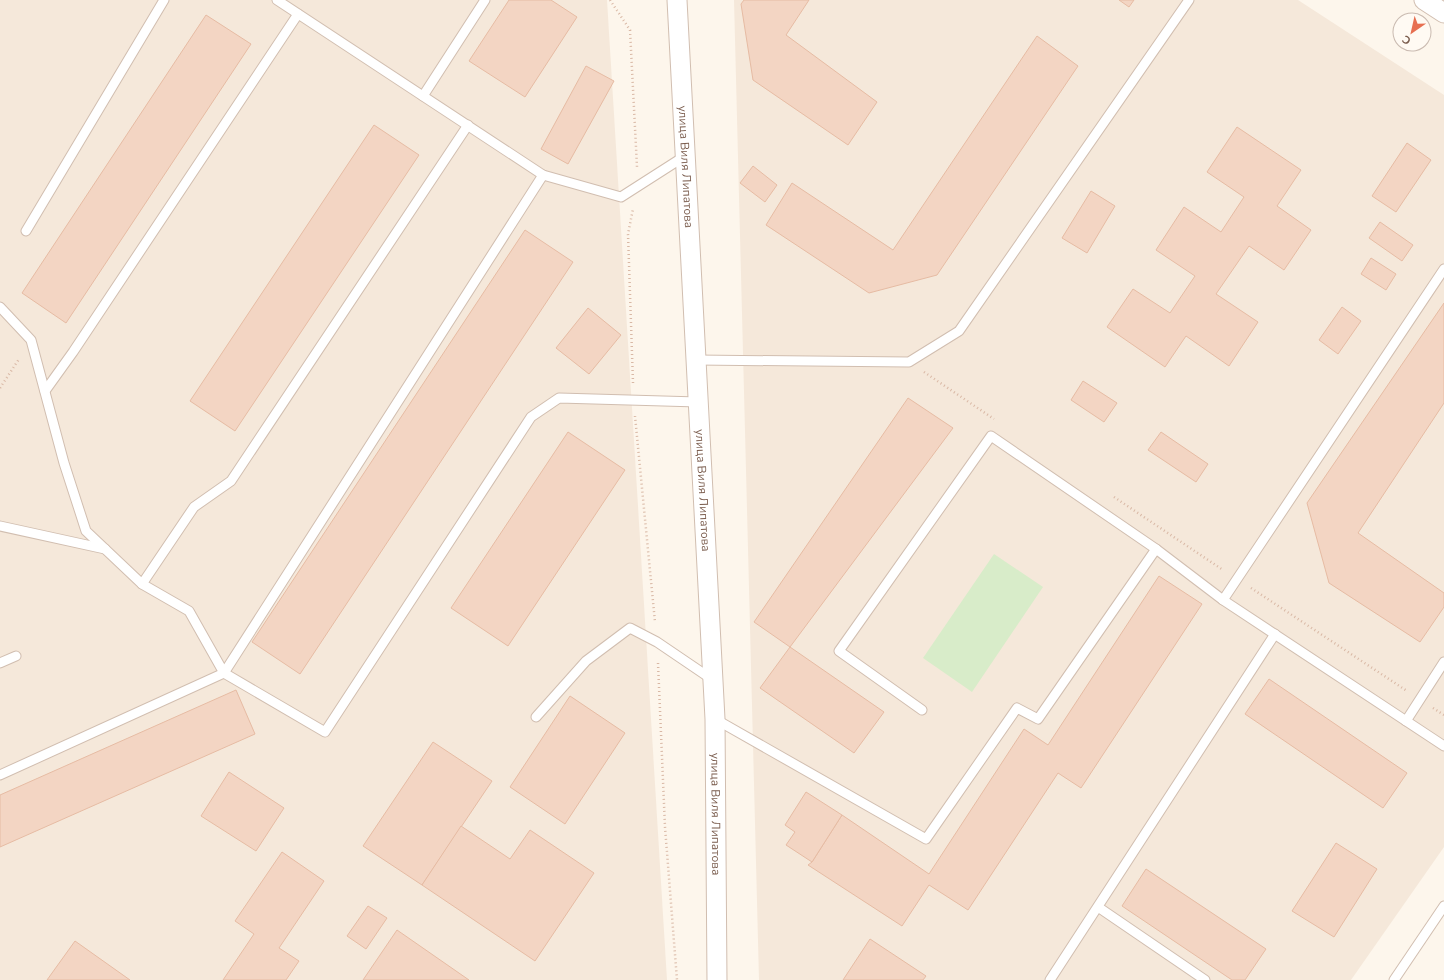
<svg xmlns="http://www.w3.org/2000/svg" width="1444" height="980" font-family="'Nunito Sans',sans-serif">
  <rect width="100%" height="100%" fill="#fdf6ec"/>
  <g fill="#f5e8da">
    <path d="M 0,0 L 607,0 L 667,980 L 0,980 Z"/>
    <path d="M 734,0 L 1298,0 L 1444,95 L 1444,847 L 1351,980 L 759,980 Z"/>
  </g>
  <path fill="#d8ecc9" d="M 994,554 L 1043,587 L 972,692 L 923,658 Z"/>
  <g fill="#f3d5c3" stroke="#e6bba3">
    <path d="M 509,0 L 551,0 L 577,17 L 525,97 L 469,61 Z"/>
    <path d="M 744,0 L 809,0 L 786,35 L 877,102 L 848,145 L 753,80 L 741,4 Z"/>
    <path d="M 1119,0 L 1134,0 L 1129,7 Z"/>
    <path d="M 206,15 L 251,44 L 66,323 L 22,293 Z"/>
    <path d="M 1037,36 L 1078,66 L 937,275 L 869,293 L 766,225 L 792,183 L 893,250 Z"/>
    <path d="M 586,66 L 614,81 L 568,164 L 541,149 Z"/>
    <path d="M 374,125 L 419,155 L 235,431 L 190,401 Z"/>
    <path d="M 1237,127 L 1301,170 L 1277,206 L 1311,230 L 1284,270 L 1249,246 L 1216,294 L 1258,322 L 1229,366 L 1186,336 L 1165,367 L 1107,327 L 1133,289 L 1170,313 L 1195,276 L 1156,250 L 1184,207 L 1221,232 L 1244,197 L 1207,172 Z"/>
    <path d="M 1407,143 L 1431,160 L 1396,212 L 1372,196 Z"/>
    <path d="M 753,166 L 777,185 L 765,202 L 740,183 Z"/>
    <path d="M 1091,191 L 1115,206 L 1087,253 L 1062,238 Z"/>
    <path d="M 1380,222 L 1413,245 L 1402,261 L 1369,238 Z"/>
    <path d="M 525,230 L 573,262 L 300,674 L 252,642 Z"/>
    <path d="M 1371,258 L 1396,274 L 1386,290 L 1361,274 Z"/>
    <path d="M 1444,303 L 1444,403 L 1358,533 L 1444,593 L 1444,607 L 1420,642 L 1329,583 L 1307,503 Z"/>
    <path d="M 1342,307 L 1361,321 L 1338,354 L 1319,340 Z"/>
    <path d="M 588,308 L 621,335 L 589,374 L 556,348 Z"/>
    <path d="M 1083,381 L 1117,403 L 1104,422 L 1071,400 Z"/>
    <path d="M 908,398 L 953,428 L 790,647 L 754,622 Z"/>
    <path d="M 568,432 L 625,470 L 508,646 L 451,608 Z"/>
    <path d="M 1161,432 L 1208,464 L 1196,482 L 1148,450 Z"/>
    <path d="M 1159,576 L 1202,604 L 1081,788 L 1058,773 L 968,910 L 929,885 L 902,926 L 808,865 L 812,862 L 842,815 L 929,874 L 1024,729 L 1048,745 Z"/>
    <path d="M 790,647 L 884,712 L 854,753 L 760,688 Z"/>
    <path d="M 1269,679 L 1407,773 L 1383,808 L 1245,714 Z"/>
    <path d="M 236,690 L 255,734 L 0,847 L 0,795 Z"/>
    <path d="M 570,696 L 625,733 L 565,824 L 510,787 Z"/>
    <path d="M 433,742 L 492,781 L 422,885 L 363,846 Z"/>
    <path d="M 229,772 L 284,808 L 256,851 L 201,816 Z"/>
    <path d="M 806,792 L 842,815 L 812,862 L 786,845 L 795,832 L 785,825 Z"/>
    <path d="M 461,826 L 510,859 L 530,830 L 594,873 L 535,961 L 422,885 Z"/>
    <path d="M 1336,843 L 1377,869 L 1334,937 L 1292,911 Z"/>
    <path d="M 282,852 L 324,881 L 279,948 L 299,961 L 286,980 L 223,980 L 254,934 L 235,921 Z"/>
    <path d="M 1146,869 L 1266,949 L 1245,980 L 1232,980 L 1122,906 Z"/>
    <path d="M 368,906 L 387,918 L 366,949 L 347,936 Z"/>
    <path d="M 397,930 L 469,980 L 363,980 Z"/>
    <path d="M 870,939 L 926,976 L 923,980 L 843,980 Z"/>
    <path d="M 75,941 L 130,980 L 47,980 Z"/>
  </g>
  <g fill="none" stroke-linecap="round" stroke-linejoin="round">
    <g stroke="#d1beb0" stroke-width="11">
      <g id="service">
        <path d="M 277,0 L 543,175 L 621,197 L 685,156"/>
        <path d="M 423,96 L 485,0"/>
        <path d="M 26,231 L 164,0"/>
        <path d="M 0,307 L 31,340 L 64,463 L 86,531 L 142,584 L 189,611 L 224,673 L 325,732 L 531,417 L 559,398 L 698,402"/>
        <path d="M 696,360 L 909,362 L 959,331 L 1189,0"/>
        <path d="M 45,391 L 73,352 L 298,14"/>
        <path d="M 0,526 L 105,549"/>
        <path d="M 142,584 L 194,507 L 231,481 L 468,125"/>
        <path d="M 1223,600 L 1444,269"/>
        <path d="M 0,663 L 16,656"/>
        <path d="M 922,710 L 839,651 L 991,436 L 1156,549 L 1223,600 L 1444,746"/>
        <path d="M 536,717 L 586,661 L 630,628 L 657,642 L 713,680"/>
        <path d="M 715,719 L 926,839 L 1017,708 L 1038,719 L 1156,549"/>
        <path d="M 1406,721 L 1444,662"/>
        <path d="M 0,775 L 224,673 L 543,175"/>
        <path d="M 1098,907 L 1205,980"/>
        <path d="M 1050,980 L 1275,634"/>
        <path d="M 1394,980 L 1444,906"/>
      </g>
    </g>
    <g stroke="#d1beb0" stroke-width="21">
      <g id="minor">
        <path id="s1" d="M 677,0 L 715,719 L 717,980"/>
        <path d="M 1424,0 L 1444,13"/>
      </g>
    </g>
    <g stroke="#d9b8a5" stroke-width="2.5" stroke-dasharray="1 3" stroke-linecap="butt">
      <path d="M 610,0 L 630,30 L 637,167"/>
      <path d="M 924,372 L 994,419"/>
      <path d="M 633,383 L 628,234 L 633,209"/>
      <path d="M 0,388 L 19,359"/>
      <path d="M 635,416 L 655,622"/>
      <path d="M 1114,497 L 1223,570"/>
      <path d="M 1251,588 L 1407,691"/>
      <path d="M 658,663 L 665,827 L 677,980"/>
      <path d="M 1433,708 L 1444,715"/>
    </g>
    <use href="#service" stroke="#fff" stroke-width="9"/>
    <use href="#minor" stroke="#fff" stroke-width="19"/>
  </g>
  <g text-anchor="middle" stroke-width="4" stroke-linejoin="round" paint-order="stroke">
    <g font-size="12" fill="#7a5c4d" stroke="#fffaf3">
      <text dy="4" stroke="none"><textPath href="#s1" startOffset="167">улица Виля Липатова</textPath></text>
      <text dy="4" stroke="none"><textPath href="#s1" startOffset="491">улица Виля Липатова</textPath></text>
      <text dy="4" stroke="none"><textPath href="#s1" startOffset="815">улица Виля Липатова</textPath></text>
    </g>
  </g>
  <g transform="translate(1412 32) rotate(214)"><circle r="19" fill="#fffaf3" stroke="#cabbb1"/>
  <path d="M0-3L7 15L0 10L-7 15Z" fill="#e76f51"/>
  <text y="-6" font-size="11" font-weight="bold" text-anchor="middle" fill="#7a5c4d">С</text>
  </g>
</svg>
